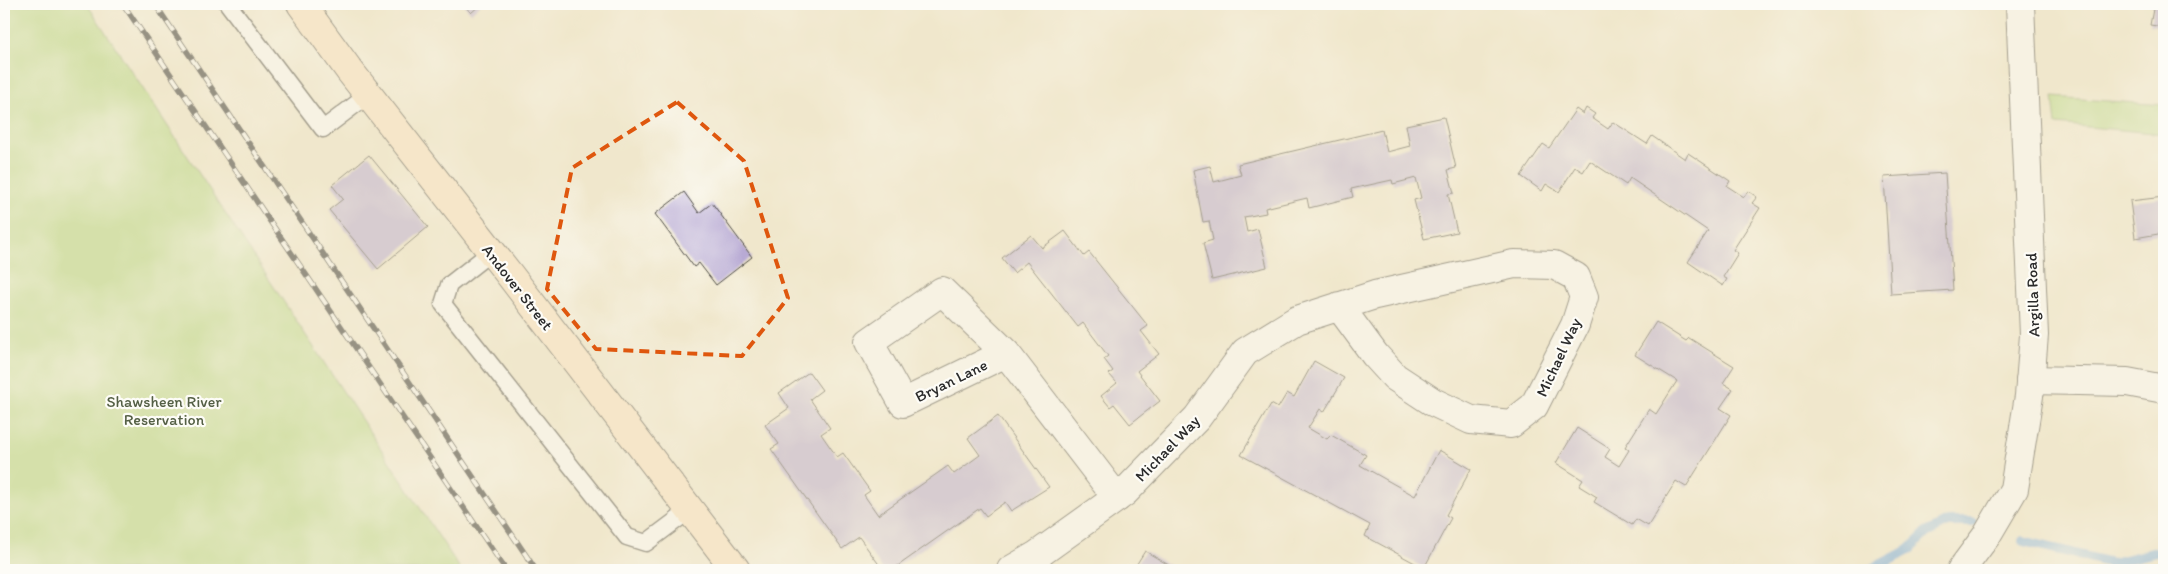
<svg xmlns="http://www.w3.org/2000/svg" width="2168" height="574" font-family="Itim,sans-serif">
  <rect width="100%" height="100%" fill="#fdfcf7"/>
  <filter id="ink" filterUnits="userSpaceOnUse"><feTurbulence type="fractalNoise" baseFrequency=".02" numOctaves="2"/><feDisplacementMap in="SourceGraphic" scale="10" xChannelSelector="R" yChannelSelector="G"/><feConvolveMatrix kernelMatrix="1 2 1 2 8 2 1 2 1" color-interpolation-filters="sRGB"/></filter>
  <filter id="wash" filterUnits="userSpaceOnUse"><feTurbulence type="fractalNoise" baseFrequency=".0096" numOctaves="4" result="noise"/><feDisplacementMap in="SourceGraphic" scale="20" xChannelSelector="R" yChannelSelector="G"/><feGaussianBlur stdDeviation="1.12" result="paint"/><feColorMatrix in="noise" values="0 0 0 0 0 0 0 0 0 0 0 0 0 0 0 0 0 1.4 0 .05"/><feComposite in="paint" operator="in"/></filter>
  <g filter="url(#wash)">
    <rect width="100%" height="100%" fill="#f0e7cc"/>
    <g fill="#b4d881" stroke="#708256">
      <path d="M 4,4 L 87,4 L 461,570 L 4,570 Z"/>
      <path d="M 2053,97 L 2164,105 L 2164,134 L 2056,124 Z"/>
    </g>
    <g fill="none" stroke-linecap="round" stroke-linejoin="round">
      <g stroke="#72a9e0" stroke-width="10">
        <path d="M 2023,541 L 2112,563 L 2164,550"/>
        <path d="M 1870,570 L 1909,550 L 1926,533 L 1948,522 L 1972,522"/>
      </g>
    </g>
    <g id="blocks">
      <g fill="#b8aad4">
        <path d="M 463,4 L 481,4 L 471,13 Z"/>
        <path d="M 2154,4 L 2164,4 L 2164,27 L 2150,25 Z"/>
        <path d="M 1586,108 L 1595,114 L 1592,118 L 1608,129 L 1613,122 L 1647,144 L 1652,136 L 1685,159 L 1688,153 L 1730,181 L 1727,186 L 1744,197 L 1748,191 L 1757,197 L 1752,203 L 1760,208 L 1733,250 L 1738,253 L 1723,277 L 1727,279 L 1723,286 L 1688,262 L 1708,231 L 1630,178 L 1626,185 L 1590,161 L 1583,172 L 1575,167 L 1559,192 L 1546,184 L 1542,191 L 1521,176 L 1543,144 L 1549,148 L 1576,109 L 1583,114 Z"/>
        <path d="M 1444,117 L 1456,168 L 1448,170 L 1454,193 L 1448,194 L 1457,232 L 1424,239 L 1414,200 L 1421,198 L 1416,178 L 1393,184 L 1392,180 L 1351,189 L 1353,197 L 1309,208 L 1307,198 L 1265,208 L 1266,213 L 1244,217 L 1247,232 L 1258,229 L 1267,267 L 1212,280 L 1203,243 L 1213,240 L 1209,221 L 1203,222 L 1193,170 L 1210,166 L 1214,182 L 1241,175 L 1238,164 L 1382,130 L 1387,152 L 1410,146 L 1406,125 Z"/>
        <path d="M 369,155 L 428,227 L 378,269 L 329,210 L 343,199 L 332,185 Z"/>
        <path d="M 1945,173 L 1953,290 L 1891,294 L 1884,177 Z"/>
        <path d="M 684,192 L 699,213 L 712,203 L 752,257 L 716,285 L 699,263 L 694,267 L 655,214 Z"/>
        <path d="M 2164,197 L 2164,233 L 2135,238 L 2130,201 Z"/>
        <path d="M 1065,231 L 1084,256 L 1089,252 L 1148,326 L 1141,331 L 1159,354 L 1137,371 L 1160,401 L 1130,424 L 1114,404 L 1110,407 L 1101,396 L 1117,383 L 1109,374 L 1113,371 L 1104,359 L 1108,356 L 1083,323 L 1078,327 L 1027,262 L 1014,273 L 1002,258 L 1031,235 L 1042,248 Z"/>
        <path d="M 1656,322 L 1686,341 L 1689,338 L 1734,366 L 1723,383 L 1733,389 L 1720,408 L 1731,415 L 1686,487 L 1676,481 L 1648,526 L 1636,519 L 1632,525 L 1594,502 L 1597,497 L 1579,486 L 1583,480 L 1556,463 L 1577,428 L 1610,449 L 1605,457 L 1619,466 L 1629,450 L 1625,447 L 1649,409 L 1656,414 L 1677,381 L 1635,355 Z"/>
        <path d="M 1314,361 L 1344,378 L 1324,412 L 1320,409 L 1308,428 L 1327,439 L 1331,435 L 1366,455 L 1360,465 L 1415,496 L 1439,450 L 1471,469 L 1446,515 L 1451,518 L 1424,568 L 1365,536 L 1370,525 L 1241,455 L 1271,404 L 1278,408 L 1287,393 L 1294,397 Z"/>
        <path d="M 809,372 L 822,390 L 810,399 L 830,428 L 821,434 L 837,457 L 843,453 L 870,491 L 864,495 L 878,515 L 948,466 L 954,474 L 980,455 L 968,438 L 998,416 L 1049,487 L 1011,511 L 1005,502 L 986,516 L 980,508 L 892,570 L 883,570 L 859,537 L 842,549 L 771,449 L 779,444 L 765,425 L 789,408 L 779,393 Z"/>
        <path d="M 1145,551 L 1177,570 L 1133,570 Z"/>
      </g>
    </g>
  </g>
  <g filter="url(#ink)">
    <use href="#blocks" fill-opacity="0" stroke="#494743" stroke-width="1"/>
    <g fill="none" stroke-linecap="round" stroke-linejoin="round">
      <g stroke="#494743" stroke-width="19">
        <g id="service">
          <path d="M 228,4 L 323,129 L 368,95"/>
          <path d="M 491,252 L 449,285 L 443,304 L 627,537 L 646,543 L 690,510"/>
        </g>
      </g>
      <g stroke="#494743" stroke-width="30">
        <g id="minor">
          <path d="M 1006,353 L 903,403 L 869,342 L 942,291 L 1006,353 L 1117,498"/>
          <path d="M 2030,380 L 2127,382 L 2164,389"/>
          <path d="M 1011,570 L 1037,555 L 1125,492 L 1197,418 L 1245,352 L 1297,320 L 1375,295 L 1514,264 L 1554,265 L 1576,277 L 1584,297 L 1575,325 L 1534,406 L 1511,424 L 1471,420 L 1433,402 L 1395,377 L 1375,355 L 1339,306"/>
          <path d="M 1961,570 L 1987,535 L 2014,489 L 2029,396 L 2034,335 L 2020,4"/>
        </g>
      </g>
      <g stroke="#494743" stroke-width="30">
        <path id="secondary" d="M 301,4 L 349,70 L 509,274 L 736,570"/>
      </g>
      <use href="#service" stroke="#fff" stroke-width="16"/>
      <use href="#minor" stroke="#fff" stroke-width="28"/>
      <use href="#secondary" stroke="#fde5c5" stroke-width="28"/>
      <g stroke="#2b2b2b" stroke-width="5.5">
        <g id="rail">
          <path d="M 123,4 L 506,570"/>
          <path d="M 155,4 L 536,570"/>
        </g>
      </g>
      <use href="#rail" stroke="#fdfcf7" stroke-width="4" stroke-dasharray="11" stroke-linecap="butt"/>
    </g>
  </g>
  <path d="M0 0H2168V574H0ZM 677,102 L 744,161 L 788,298 L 742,356 L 596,349 L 547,289 L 572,168 Z" fill="#f0e7cc" fill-opacity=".55" fill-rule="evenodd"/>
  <path fill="none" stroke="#df570e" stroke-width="4" stroke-dasharray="10 6" stroke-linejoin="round" d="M 677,102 L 744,161 L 788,298 L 742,356 L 596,349 L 547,289 L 572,168 Z"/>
  <g text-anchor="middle" stroke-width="4.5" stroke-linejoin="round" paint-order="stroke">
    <g font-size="16" fill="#2b2b2b" stroke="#fdfcf7">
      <text transform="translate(518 287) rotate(52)" y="6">Andover Street</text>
      <text transform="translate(2032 295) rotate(-92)" y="6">Argilla Road</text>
      <text transform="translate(1558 357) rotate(-65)" y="6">Michael Way</text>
      <text transform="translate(951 380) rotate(-26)" y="6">Bryan Lane</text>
      <text transform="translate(1167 448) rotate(-46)" y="6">Michael Way</text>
    </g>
    <g font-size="16" fill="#545f45" stroke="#fdfcf7">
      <text x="164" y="407">Shawsheen River<tspan x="164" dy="18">Reservation</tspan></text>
    </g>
  </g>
  <rect width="2168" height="574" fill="none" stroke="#fdfcf7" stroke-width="20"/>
</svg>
